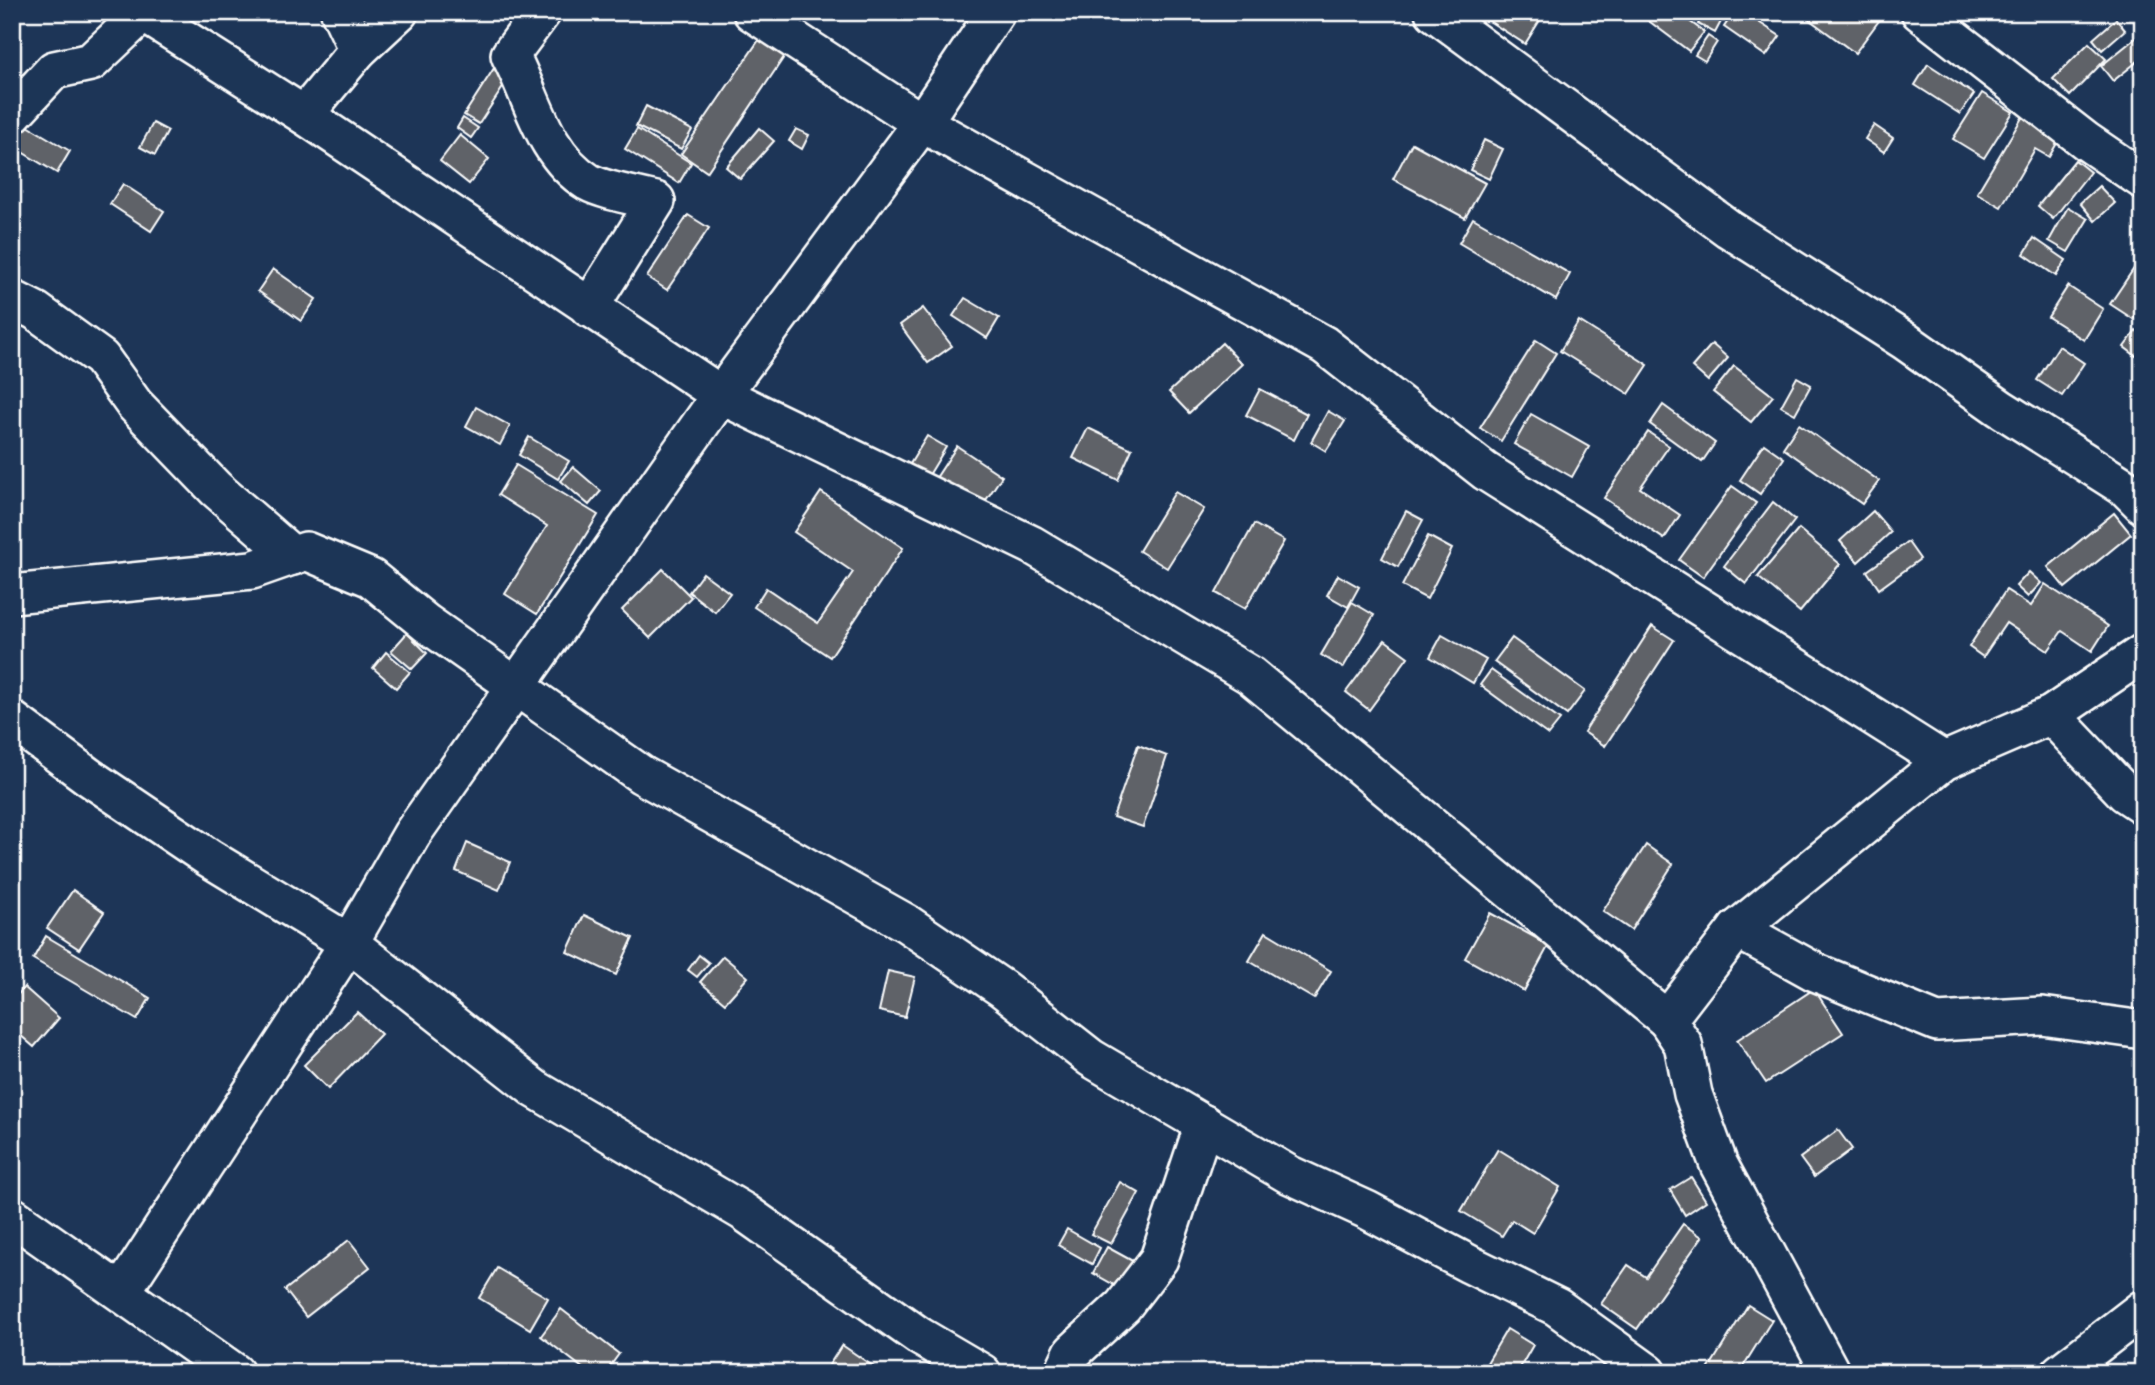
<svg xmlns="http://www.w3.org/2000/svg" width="2155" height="1385" font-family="Mynerve,sans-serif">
  <rect width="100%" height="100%" fill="#1d3557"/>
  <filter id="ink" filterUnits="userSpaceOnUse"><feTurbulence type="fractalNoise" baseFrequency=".0143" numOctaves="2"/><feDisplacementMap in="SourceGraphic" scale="14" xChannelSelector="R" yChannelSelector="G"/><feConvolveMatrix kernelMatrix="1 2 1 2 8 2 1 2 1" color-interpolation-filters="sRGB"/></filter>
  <g filter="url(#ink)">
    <g fill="#5e6268" stroke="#fff" stroke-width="2">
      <path d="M 1475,12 L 1545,12 L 1525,44 Z"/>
      <path d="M 1644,12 L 1677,12 L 1704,32 L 1689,51 L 1642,16 Z"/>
      <path d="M 1704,12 L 1726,12 L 1715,33 L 1698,24 Z"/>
      <path d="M 1734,12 L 1759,12 L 1754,19 L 1780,36 L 1766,56 L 1724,27 Z"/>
      <path d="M 1799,12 L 1874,12 L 1881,18 L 1855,53 Z"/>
      <path d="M 2116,19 L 2125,30 L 2102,50 L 2093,39 Z"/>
      <path d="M 2143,32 L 2143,57 L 2113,81 L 2101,66 Z"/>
      <path d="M 1708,36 L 1717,42 L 1705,61 L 1695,55 Z"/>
      <path d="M 761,37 L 786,54 L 707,172 L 681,154 Z"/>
      <path d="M 2089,43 L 2106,59 L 2070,96 L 2053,79 Z"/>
      <path d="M 498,62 L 513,72 L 479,124 L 464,115 Z"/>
      <path d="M 1928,64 L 1974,94 L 1960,114 L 1915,85 Z"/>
      <path d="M 1982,93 L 2013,112 L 1984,158 L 1953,139 Z"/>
      <path d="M 646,106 L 692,130 L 681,149 L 636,126 Z"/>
      <path d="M 2023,116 L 2060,138 L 2049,157 L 2035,149 L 2001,207 L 1977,193 Z"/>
      <path d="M 463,118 L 478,128 L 471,138 L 457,128 Z"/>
      <path d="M 21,122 L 70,151 L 57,173 L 12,146 L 12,136 Z"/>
      <path d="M 153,123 L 168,131 L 155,155 L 140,147 Z"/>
      <path d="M 1874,125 L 1893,138 L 1884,152 L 1865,139 Z"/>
      <path d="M 759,128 L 774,141 L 740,179 L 726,167 Z"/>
      <path d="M 637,129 L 691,163 L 679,183 L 625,149 Z"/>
      <path d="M 796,129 L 809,135 L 802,149 L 789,141 Z"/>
      <path d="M 460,135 L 489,159 L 469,184 L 440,161 Z"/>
      <path d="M 1484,140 L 1503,149 L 1489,179 L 1470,170 Z"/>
      <path d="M 1412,143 L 1485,183 L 1465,218 L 1393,179 Z"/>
      <path d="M 2075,160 L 2090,172 L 2053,219 L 2038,206 Z"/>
      <path d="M 123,184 L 164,211 L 151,231 L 110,204 Z"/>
      <path d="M 2099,186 L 2115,203 L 2095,221 L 2080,203 Z"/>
      <path d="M 2068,207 L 2088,219 L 2068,252 L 2049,241 Z"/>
      <path d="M 688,215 L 709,228 L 667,290 L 647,277 Z"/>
      <path d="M 1473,218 L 1570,274 L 1556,300 L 1459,243 Z"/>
      <path d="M 2034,238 L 2066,260 L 2056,276 L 2024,254 Z"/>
      <path d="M 2143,255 L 2143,305 L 2133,319 L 2110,304 Z"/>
      <path d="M 273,269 L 316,299 L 301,321 L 258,291 Z"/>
      <path d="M 2068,286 L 2103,309 L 2084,340 L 2048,317 Z"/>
      <path d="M 965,298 L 999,318 L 987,338 L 953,316 Z"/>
      <path d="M 923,308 L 952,346 L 928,363 L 900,325 Z"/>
      <path d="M 1579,321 L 1648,365 L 1629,394 L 1560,351 Z"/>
      <path d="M 2136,331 L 2143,336 L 2143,346 L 2136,356 L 2124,347 Z"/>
      <path d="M 1536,340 L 1556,353 L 1501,441 L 1480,428 Z"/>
      <path d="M 1222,343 L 1242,364 L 1189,413 L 1169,392 Z"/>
      <path d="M 1712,344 L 1728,358 L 1708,381 L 1692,367 Z"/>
      <path d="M 2059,346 L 2084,363 L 2062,396 L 2037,380 Z"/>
      <path d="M 1734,366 L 1773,396 L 1751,422 L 1713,392 Z"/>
      <path d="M 1797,377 L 1811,385 L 1795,414 L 1781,406 Z"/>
      <path d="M 1260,389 L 1307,414 L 1294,440 L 1246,415 Z"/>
      <path d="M 1663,405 L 1715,443 L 1702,462 L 1650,424 Z"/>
      <path d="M 476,407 L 510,426 L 500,445 L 466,426 Z"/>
      <path d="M 1328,411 L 1345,421 L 1326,451 L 1311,442 Z"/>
      <path d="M 1531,414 L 1589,447 L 1572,477 L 1514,444 Z"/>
      <path d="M 1799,424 L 1879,481 L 1862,504 L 1783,448 Z"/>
      <path d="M 1088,428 L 1132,449 L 1118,480 L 1073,458 Z"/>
      <path d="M 1648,432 L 1669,446 L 1640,488 L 1680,515 L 1664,539 L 1604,498 Z"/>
      <path d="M 927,436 L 946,447 L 926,480 L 907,469 Z"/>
      <path d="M 529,437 L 569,461 L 558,479 L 519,455 Z"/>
      <path d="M 1764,444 L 1784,458 L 1760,494 L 1740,480 Z"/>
      <path d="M 957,446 L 1002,476 L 978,512 L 934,481 Z"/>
      <path d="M 516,465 L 598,515 L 537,614 L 505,594 L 547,526 L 498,495 Z"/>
      <path d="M 573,467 L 601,491 L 589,505 L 561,481 Z"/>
      <path d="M 1732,486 L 1756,503 L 1703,577 L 1679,560 Z"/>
      <path d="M 821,492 L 903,548 L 830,657 L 754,607 L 766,588 L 818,623 L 853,572 L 794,532 Z"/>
      <path d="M 1175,492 L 1204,509 L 1167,568 L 1139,551 Z"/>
      <path d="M 1773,502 L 1795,520 L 1746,584 L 1724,566 Z"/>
      <path d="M 1406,511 L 1423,520 L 1398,567 L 1382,558 Z"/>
      <path d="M 1873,511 L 1891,532 L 1858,562 L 1840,541 Z"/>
      <path d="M 2114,513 L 2131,534 L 2065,588 L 2048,567 Z"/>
      <path d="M 1254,524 L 1284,541 L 1245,609 L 1216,593 Z"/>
      <path d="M 1799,529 L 1840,564 L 1800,612 L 1758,577 Z"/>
      <path d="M 1428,536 L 1452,549 L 1427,599 L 1402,586 Z"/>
      <path d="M 1908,542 L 1920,559 L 1879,589 L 1867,571 Z"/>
      <path d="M 663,569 L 691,597 L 650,638 L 622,610 Z"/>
      <path d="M 2029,572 L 2041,583 L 2028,597 L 2016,586 Z"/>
      <path d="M 703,573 L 730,593 L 715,612 L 689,592 Z"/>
      <path d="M 1338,575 L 1359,587 L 1348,607 L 1327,595 Z"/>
      <path d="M 2045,584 L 2108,626 L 2092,651 L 2062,631 L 2048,651 L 2006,623 L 1983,657 L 1969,647 L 2006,590 L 2031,606 Z"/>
      <path d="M 1352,602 L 1374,615 L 1343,668 L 1321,655 Z"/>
      <path d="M 1652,626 L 1674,640 L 1605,746 L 1584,732 Z"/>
      <path d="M 407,633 L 427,653 L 412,669 L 391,651 Z"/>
      <path d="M 1442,635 L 1486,660 L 1473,683 L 1430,657 Z"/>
      <path d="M 1512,638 L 1585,691 L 1567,715 L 1494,662 Z"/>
      <path d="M 1385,640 L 1408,657 L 1369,710 L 1346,692 Z"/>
      <path d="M 386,652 L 410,672 L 396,688 L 373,668 Z"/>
      <path d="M 1491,670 L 1560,720 L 1548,735 L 1480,685 Z"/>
      <path d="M 1138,745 L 1167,756 L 1143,827 L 1113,817 Z"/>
      <path d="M 467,843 L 510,862 L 499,890 L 456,871 Z"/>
      <path d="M 1646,845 L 1673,864 L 1631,930 L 1603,911 Z"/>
      <path d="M 73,890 L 104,912 L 79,949 L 47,928 Z"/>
      <path d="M 1490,913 L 1549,945 L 1524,991 L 1465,958 Z"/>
      <path d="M 584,915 L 633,938 L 616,975 L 567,952 Z"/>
      <path d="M 1266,932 L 1331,971 L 1314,999 L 1249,961 Z"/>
      <path d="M 46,936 L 150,998 L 137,1020 L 33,959 Z"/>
      <path d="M 699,955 L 709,963 L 697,977 L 688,970 Z"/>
      <path d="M 723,956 L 748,977 L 725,1003 L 700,982 Z"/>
      <path d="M 888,971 L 915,977 L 905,1017 L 879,1011 Z"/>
      <path d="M 24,987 L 59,1018 L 34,1047 L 12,1028 L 12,1002 Z"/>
      <path d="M 1814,989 L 1843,1033 L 1766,1083 L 1737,1040 Z"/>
      <path d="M 357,1012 L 381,1034 L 328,1089 L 304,1065 Z"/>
      <path d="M 1838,1130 L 1852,1149 L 1814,1177 L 1800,1158 Z"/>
      <path d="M 1498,1149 L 1560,1187 L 1533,1233 L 1512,1220 L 1502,1236 L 1461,1211 Z"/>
      <path d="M 1691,1177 L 1706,1201 L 1685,1215 L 1670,1190 Z"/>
      <path d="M 1120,1182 L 1139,1193 L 1111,1244 L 1091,1234 Z"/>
      <path d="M 1683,1224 L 1702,1237 L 1637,1329 L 1601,1304 L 1628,1265 L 1646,1277 Z"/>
      <path d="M 1067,1229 L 1100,1248 L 1092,1264 L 1058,1245 Z"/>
      <path d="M 349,1240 L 370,1267 L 306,1317 L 285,1290 Z"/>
      <path d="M 1107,1247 L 1138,1264 L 1123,1290 L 1093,1273 Z"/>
      <path d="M 497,1268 L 548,1298 L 530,1329 L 479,1298 Z"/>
      <path d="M 1748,1305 L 1772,1320 L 1739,1373 L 1706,1373 Z"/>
      <path d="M 561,1309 L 619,1354 L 605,1373 L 589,1373 L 541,1336 Z"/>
      <path d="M 1507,1329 L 1533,1345 L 1517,1373 L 1481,1373 Z"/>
      <path d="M 842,1345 L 883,1373 L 824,1373 Z"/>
    </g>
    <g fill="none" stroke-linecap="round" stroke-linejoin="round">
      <g stroke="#fff" stroke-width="42">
        <g id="street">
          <path d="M 142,12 L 304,115 L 721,395 L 1032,545 L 1250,675 L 1667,1020"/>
          <path d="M 340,12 L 358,50"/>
          <path d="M 542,12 L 510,55 C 533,98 543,154 588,182 C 604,191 637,196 656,201 L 589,308"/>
          <path d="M 752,12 L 922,123 L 1324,345 L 1485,471 L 1944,761"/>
          <path d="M 1434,12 L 1729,229 L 1905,341 L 2000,408 L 2126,488 L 2143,505"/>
          <path d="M 1920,12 L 2086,141 L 2143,180"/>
          <path d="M 12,115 L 54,70 L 91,62 L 143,13"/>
          <path d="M 304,115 L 358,50 L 399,12"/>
          <path d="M 12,299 L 36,311 L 101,358 L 134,404 L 216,489 L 293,556"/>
          <path d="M 12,594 L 252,570 L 306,551 L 371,578 L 426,623 L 642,775 L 906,923 L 1003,989 L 1091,1058 L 1288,1174 L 1367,1210 L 1469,1264 L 1557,1307 L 1648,1373"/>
          <path d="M 2051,715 L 2125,793 L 2143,805"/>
          <path d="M 12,720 L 89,777 L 209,858 L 349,943 L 535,1089 L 744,1212 L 919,1336 L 982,1373"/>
          <path d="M 1737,929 L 1815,972 L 1937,1022 L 2042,1016 L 2143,1030"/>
          <path d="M 12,1216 L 235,1373"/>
          <path d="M 122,1291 L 349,943 L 412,834 L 721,395 L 922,123 L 996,12"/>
          <path d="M 1063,1373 L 1073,1352 L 1123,1306 L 1159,1259 L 1204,1124"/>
          <path d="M 1831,1373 L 1719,1165 L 1693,1094 L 1683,1044 L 1667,1020 L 1737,929 L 1944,761 L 2051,715 L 2143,653"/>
          <path d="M 2060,1373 L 2143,1309"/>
        </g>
      </g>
      <use href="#street" stroke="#1d3557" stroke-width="37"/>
    </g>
  </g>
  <rect width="2155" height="1385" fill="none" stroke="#1d3557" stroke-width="42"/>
  <rect x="21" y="21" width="2113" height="1343" fill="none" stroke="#fff" stroke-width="2.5" filter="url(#ink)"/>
</svg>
